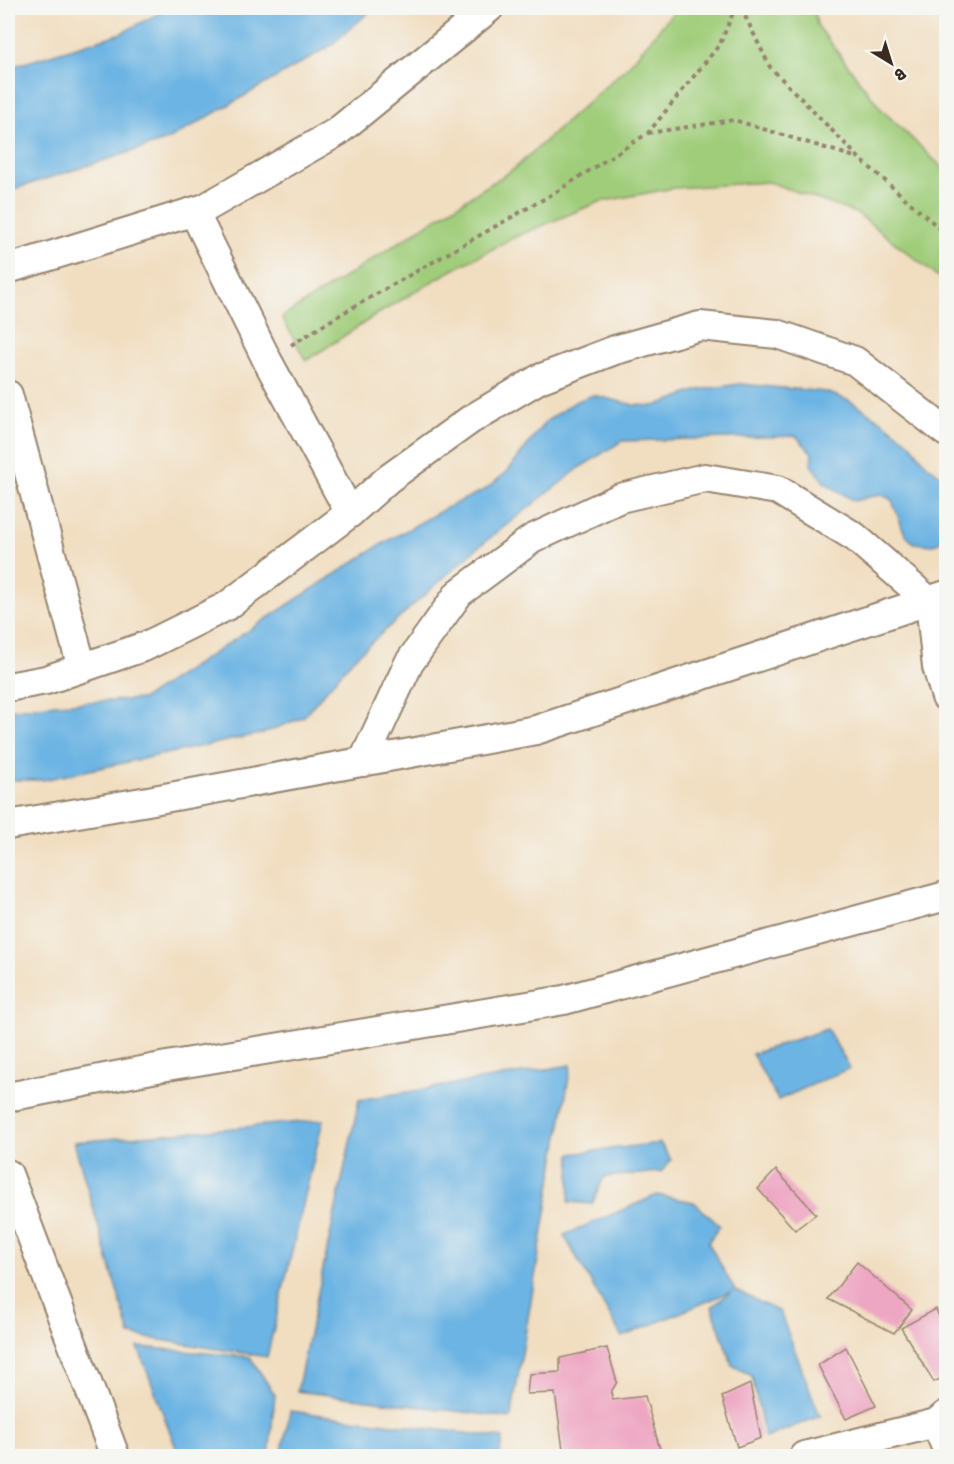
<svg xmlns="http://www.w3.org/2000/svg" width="954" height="1464" font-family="'Shantell Sans',sans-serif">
  <rect width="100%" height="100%" fill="#f6f6f2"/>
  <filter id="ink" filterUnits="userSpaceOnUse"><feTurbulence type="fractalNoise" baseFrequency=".0167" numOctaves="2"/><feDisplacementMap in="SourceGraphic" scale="12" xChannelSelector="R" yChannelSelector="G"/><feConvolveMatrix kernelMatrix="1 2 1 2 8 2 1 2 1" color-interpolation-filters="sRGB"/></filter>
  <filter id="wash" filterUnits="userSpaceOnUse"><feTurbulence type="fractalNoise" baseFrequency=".008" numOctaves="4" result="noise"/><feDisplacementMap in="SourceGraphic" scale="24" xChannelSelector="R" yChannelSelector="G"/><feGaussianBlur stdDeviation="1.35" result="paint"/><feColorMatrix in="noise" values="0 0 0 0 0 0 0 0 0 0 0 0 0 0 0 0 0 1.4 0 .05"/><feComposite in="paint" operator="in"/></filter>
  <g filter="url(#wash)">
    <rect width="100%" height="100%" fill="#f1dec1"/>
    <path fill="#a0cd7a" stroke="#6e7c4c" stroke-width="1.5" d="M 677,8 L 814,8 L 817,25 L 881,109 L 946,171 L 946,283 L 858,214 L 769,182 L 674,188 L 599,202 L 515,237 L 445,274 L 376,315 L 306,361 L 282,317 L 514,169 L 629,65 Z"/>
    <g fill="#6cb4e3" stroke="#546f80" stroke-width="1.5">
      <path d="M 168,8 L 374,8 L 329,47 L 168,140 L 8,191 L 8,68 L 122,33 Z"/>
      <path d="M 740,384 L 826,392 L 850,401 L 882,421 L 910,443 L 926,464 L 946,479 L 946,538 L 933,545 L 913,543 L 904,532 L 892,500 L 881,494 L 854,501 L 825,483 L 811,465 L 812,453 L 796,436 L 622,441 L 582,466 L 477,548 L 353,659 L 303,717 L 264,733 L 43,780 L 8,780 L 8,710 L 55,704 L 143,699 L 377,547 L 448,507 L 486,489 L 508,471 L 545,422 L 575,402 L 593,395 L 634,405 L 655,406 L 698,390 Z"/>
      <path d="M 827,1029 L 850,1068 L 778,1100 L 752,1054 Z"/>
      <path d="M 571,1065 L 511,1418 L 297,1391 L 359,1100 Z"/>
      <path d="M 323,1120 L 267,1357 L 130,1335 L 74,1142 Z"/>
      <path d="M 660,1143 L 671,1160 L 661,1172 L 604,1177 L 592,1204 L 569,1202 L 571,1154 Z"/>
      <path d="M 657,1195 L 694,1202 L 720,1226 L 708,1242 L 735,1290 L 780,1312 L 820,1416 L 765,1438 L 752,1376 L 732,1365 L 712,1307 L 732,1291 L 622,1337 L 564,1235 Z"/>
      <path d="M 138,1347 L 250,1357 L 275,1395 L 269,1456 L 179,1456 Z"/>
      <path d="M 290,1411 L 503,1438 L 499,1456 L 281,1456 Z"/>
    </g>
    <g id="blocks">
      <g fill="#eea7c3">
        <path d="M 776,1170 L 816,1214 L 795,1230 L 758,1189 Z"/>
        <path d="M 857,1262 L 912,1310 L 894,1333 L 828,1299 Z"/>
        <path d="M 936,1309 L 946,1334 L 946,1376 L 934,1382 L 901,1328 Z"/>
        <path d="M 846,1347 L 876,1406 L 846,1419 L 818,1365 Z"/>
        <path d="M 607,1348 L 617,1382 L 611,1392 L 613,1400 L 645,1396 L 661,1453 L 648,1456 L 564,1456 L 555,1393 L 527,1394 L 529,1374 L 560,1372 L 560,1358 Z"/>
        <path d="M 750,1384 L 761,1438 L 737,1447 L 722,1397 Z"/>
      </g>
    </g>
  </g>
  <g filter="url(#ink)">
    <use href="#blocks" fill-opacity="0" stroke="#968470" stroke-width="1.5"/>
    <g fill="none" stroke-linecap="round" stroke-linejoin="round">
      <g stroke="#968470" stroke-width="32">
        <g id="minor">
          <path d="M 194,212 L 267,360 L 350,513"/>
          <path d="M 8,269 L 205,208 L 337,132 L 489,8"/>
          <path d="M 8,395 L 82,668"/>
          <path d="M 8,687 L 46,680 L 146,646 L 227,606 L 350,513 L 388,479 L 470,420 L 539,379 L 615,350 L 700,326 L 777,334 L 855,361 L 946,432"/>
          <path d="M 363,762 L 409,663 L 459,593 L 532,539 L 620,498 L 705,478 L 778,490 L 855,537 L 930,602 L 937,667 L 946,697"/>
          <path d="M 8,825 L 148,801 L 536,730 L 946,595"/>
          <path d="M 8,1097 L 167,1066 L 564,1000 L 946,896"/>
          <path d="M 8,1174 L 115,1456"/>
          <path d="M 936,1423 L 946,1447"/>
          <path d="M 804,1456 L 936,1423 L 946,1415"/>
        </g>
      </g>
      <g stroke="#968470" stroke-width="4" stroke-dasharray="4.5 4.5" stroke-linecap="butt">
        <path d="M 741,8 L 770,67 L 859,158 L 946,234"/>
        <path d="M 648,133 L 734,120 L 858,158"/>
        <path d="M 291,345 L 343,313 L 556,192 L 648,133 L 720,44 L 735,8"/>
      </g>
      <use href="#minor" stroke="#fff" stroke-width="28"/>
    </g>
  </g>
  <rect width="954" height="1464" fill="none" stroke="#f6f6f2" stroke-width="30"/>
  <g transform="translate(891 63) rotate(142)" stroke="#f6f6f2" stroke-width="4.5" paint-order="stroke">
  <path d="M0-4.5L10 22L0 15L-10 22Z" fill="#3b2a1e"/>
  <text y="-9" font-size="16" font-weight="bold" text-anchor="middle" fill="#3b2a1e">B</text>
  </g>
</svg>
